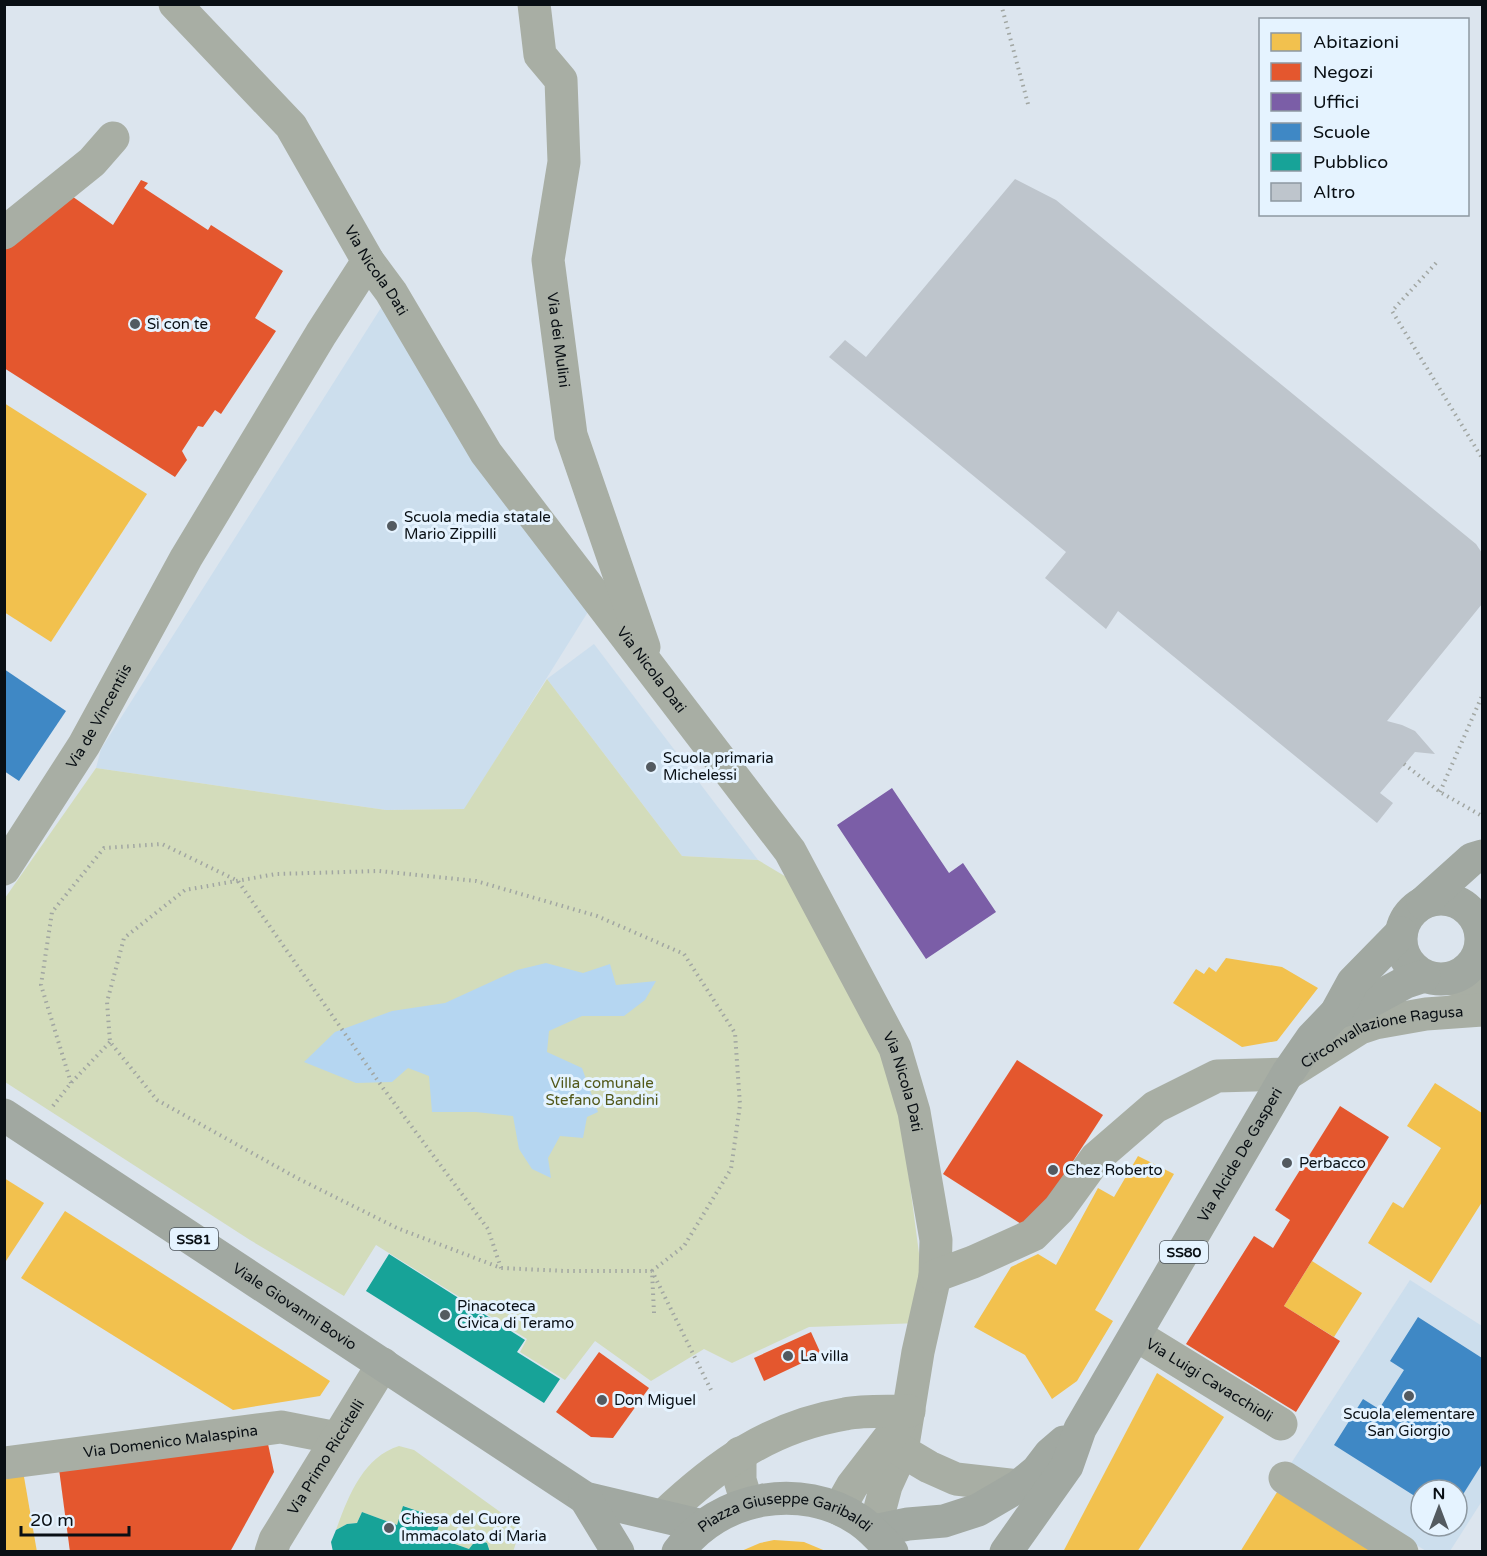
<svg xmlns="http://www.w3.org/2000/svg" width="1487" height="1556" font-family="'Varela Round',sans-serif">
  <rect width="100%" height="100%" fill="#dce5ee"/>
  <g fill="#ccdeed" fill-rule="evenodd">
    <path d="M 391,292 L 596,599 L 465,809 L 386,810 L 96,768 L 101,749 Z"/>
    <path d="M 594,644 L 758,860 L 682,856 L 547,679 Z"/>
    <path d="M 1410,1280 L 1482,1326 L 1482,1501 L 1450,1551 L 1426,1551 L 1290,1465 ZM 1421,1490 L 1457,1490 L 1457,1526 L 1421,1526 Z"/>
  </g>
  <g fill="#d3dcbb">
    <path d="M 547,679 L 682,856 L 758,860 L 788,878 L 883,1056 L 902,1125 L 922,1276 L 920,1323 L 809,1327 L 732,1363 L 704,1349 L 651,1381 L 595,1341 L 565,1380 L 520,1352 L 527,1339 L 376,1245 L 344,1296 L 250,1240 L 5,1082 L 5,898 L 96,768 L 386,810 L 464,809 Z"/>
    <path d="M 399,1446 L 414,1450 L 521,1527 L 513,1552 L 490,1551 L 487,1543 L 476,1540 L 469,1549 L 435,1537 L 441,1519 L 404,1506 L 397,1525 L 362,1512 L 357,1523 L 347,1524 L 336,1530 C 348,1497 363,1457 399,1446 Z"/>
  </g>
  <path fill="#b5d6f1" d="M 546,963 L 583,973 L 610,964 L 616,985 L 656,981 L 645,1000 L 624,1016 L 582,1016 L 549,1031 L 547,1052 L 582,1068 L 598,1112 L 587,1117 L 583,1138 L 560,1136 L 548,1158 L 551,1178 L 532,1169 L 519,1149 L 513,1116 L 476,1112 L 432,1112 L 429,1076 L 408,1068 L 392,1082 L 356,1083 L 304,1062 L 335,1032 L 392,1011 L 445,1003 L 517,970 Z"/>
  <g fill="#f2c14e">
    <path d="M 4,403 L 147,494 L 51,642 L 4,612 Z"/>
    <path d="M 1226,958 L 1282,967 L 1318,988 L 1277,1041 L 1242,1047 L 1173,1003 L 1196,969 L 1204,974 L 1209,967 L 1216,972 Z"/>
    <path d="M 1435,1083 L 1482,1113 L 1482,1202 L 1431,1283 L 1368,1243 L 1393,1202 L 1403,1208 L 1441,1148 L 1407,1126 Z"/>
    <path d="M 1138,1156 L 1174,1174 L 1095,1310 L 1113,1321 L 1077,1381 L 1052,1399 L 1025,1355 L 974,1327 L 1011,1267 L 1038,1254 L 1056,1265 L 1098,1188 L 1114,1197 Z"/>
    <path d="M 4,1178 L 44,1203 L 4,1264 Z"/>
    <path d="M 65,1211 L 330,1381 L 320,1396 L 233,1410 L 21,1278 Z"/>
    <path d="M 1312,1261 L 1362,1293 L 1334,1337 L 1284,1306 Z"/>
    <path d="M 1157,1373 L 1224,1417 L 1137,1552 L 1063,1552 Z"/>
    <path d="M 23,1471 L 37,1552 L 4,1552 L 4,1474 Z"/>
    <path d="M 1279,1489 L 1379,1552 L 1240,1552 Z"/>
    <path d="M 774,1540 L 804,1542 L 828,1552 L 739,1552 L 760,1543 Z"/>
  </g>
  <g fill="#e4572e">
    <path d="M 141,180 L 148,183 L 144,188 L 208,230 L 211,225 L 283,271 L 255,318 L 276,331 L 221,414 L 215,410 L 203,427 L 198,426 L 182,451 L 187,460 L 175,477 L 4,368 L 4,249 L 66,192 L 113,225 Z"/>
    <path d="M 1017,1060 L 1103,1115 L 1029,1229 L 943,1174 Z"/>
    <path d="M 1340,1106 L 1389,1137 L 1284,1306 L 1340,1341 L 1296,1412 L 1186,1344 L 1254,1236 L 1273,1248 L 1290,1220 L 1275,1210 Z"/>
    <path d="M 811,1332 L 821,1354 L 764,1381 L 754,1358 Z"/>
    <path d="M 599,1352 L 649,1388 L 613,1438 L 591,1437 L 556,1412 Z"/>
    <path d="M 268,1444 L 274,1472 L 230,1552 L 70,1552 L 59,1469 Z"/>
  </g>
  <path fill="#7b5ea7" d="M 892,788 L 949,873 L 963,863 L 996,912 L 926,959 L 837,825 Z"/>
  <g fill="#3f88c5">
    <path d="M 4,669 L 66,711 L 19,781 L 4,771 Z"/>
    <path d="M 1418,1317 L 1482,1358 L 1482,1464 L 1457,1504 L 1457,1490 L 1421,1490 L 1421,1500 L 1334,1445 L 1363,1399 L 1379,1409 L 1404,1370 L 1390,1361 Z"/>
  </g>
  <g fill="#17a398">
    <path d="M 389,1254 L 525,1340 L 517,1352 L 560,1379 L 544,1403 L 366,1291 Z"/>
    <path d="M 403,1506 L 441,1519 L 435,1537 L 469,1549 L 476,1540 L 481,1541 L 487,1543 L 490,1552 L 333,1552 L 331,1542 L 336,1530 L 347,1524 L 357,1523 L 362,1512 L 397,1525 Z"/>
  </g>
  <path fill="#bec5cc" d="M 1015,179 L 1056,200 L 1476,544 L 1482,553 L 1482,604 L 1387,721 L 1402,725 L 1415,731 L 1435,754 L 1415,752 L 1380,793 L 1393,803 L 1377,823 L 1118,611 L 1106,629 L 1045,578 L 1066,552 L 829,357 L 845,340 L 866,357 Z"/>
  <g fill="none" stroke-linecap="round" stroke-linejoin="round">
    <g stroke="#a1a6a2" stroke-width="4" stroke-dasharray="1.5 4.5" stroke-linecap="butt">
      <path d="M 1001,4 L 1028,104"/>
      <path d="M 1436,263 L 1392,311 L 1482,458"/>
      <path d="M 1404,764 L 1440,792 L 1482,816"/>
      <path d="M 1440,792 L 1482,696"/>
      <path d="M 71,1083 L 41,985 L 52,912 L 104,848 L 162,844 L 238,881 L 383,1088 L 488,1229 L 501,1268"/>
      <path d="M 53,1106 L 71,1083 L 110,1042"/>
      <path d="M 654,1313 L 652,1271 L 684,1246 L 731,1169 L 740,1105 L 735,1033 L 684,954 L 597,916 L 476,881 L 379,871 L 276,874 L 185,890 L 124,938 L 107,1002 L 110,1042 L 157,1100 L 297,1178 L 397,1228 L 501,1268 L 565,1271 L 652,1271 L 711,1390"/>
    </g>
    <g stroke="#a8aea4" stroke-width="33">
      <path id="s1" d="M 175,4 L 291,126 L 368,261 L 391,292 L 486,453 L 790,851 L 895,1048 L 914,1112 L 936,1240 L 935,1276 L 918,1352 L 902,1451 L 886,1486 L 874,1531"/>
      <path id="s2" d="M 534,4 L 540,55 L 561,80 L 564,162 L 548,260 L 571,435 L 644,647"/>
      <path d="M 4,233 L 92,162 L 113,138"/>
      <path id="s3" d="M 4,869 L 84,745 L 186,558 L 321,334 L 368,261"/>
      <path d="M 1451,979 L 1482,985"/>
      <path id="s4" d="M 935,1276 L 973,1262 L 1033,1235 L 1059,1209 L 1096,1158 L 1155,1107 L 1217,1076 L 1287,1074 L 1360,1028 L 1375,1023 L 1426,1014 L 1482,1010"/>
      <path id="s5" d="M 1136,1335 L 1281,1424"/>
      <path d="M 902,1451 L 929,1467 L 956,1479 L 1019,1486"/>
      <path d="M 740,1453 L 740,1480 L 747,1503"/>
      <path id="s6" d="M 4,1463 L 281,1427 L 337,1438"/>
      <path d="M 1285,1478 L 1402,1552"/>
      <path d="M 839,1509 L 852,1486 L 899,1425"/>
      <path d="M 663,1516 C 717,1465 769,1427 845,1414 C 865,1410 888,1412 909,1411"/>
      <path id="s7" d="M 271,1552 L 275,1540 L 383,1364"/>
    </g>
    <g stroke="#a1a8a1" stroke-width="33">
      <circle cx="1441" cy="939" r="40"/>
      <path d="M 1423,903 L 1472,859 L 1482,856"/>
      <path d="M 1336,1013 L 1369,1002 L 1406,982 L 1424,976"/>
      <path id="s8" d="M 4,1115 L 585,1498 L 703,1526"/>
      <path d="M 585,1498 L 618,1552"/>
      <path d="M 874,1531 L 908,1524 L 944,1521 L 978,1510 L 1019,1486 L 1037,1471 L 1050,1454 L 1064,1442"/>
      <path id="s9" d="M 678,1552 C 719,1496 801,1481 859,1520 C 872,1529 882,1540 892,1552"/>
      <path id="s10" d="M 1006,1552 L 1067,1466 L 1080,1429 L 1287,1074 L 1312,1038 L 1336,1013 L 1353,982 L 1401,933"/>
    </g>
  </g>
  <g fill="#535a60" stroke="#e5f3ff" stroke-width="2">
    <circle cx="135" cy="324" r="6"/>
    <circle cx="392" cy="526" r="6"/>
    <circle cx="651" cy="767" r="6"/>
    <circle cx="1287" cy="1163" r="6"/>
    <circle cx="1053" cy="1170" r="6"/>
    <circle cx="445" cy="1315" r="6"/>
    <circle cx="788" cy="1356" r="6"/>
    <circle cx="1409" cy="1396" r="6"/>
    <circle cx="602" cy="1400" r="6"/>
    <circle cx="389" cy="1528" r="6"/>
  </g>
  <g text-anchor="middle" stroke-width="6" stroke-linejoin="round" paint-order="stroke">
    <g fill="#e5f3ff" stroke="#4b535a" stroke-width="1.5">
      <rect x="170" y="1228" width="48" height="22" rx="4.5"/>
      <rect x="1160" y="1241" width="48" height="22" rx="4.5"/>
    </g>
    <g font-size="14" font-weight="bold" fill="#090f14">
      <text x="194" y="1244">SS81</text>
      <text x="1184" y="1257">SS80</text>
    </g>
    <g font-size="15" fill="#090f14" stroke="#e5f3ff">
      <text dy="5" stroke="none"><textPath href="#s1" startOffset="336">Via Nicola Dati</textPath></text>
      <text dy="5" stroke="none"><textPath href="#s2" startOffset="346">Via dei Mulini</textPath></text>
      <text dy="5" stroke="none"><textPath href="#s1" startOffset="822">Via Nicola Dati</textPath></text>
      <text dy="5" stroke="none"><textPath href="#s3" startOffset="180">Via de Vincentiis</textPath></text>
      <text dy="5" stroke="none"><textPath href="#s4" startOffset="528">Circonvallazione Ragusa</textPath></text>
      <text dy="5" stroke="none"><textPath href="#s1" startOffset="1308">Via Nicola Dati</textPath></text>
      <text dy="5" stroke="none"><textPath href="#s10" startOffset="462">Via Alcide De Gasperi</textPath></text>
      <text dy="5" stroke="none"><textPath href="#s8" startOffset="348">Viale Giovanni Bovio</textPath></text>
      <text dy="5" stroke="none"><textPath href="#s5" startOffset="86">Via Luigi Cavacchioli</textPath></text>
      <text dy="5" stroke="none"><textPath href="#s6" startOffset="168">Via Domenico Malaspina</textPath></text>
      <text dy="5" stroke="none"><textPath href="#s7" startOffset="110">Via Primo Riccitelli</textPath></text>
      <text dy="5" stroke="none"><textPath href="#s9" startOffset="124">Piazza Giuseppe Garibaldi</textPath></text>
    </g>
    <g font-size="15" fill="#090f14" stroke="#e5f3ff" text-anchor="start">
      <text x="147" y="329">Sì con te</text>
      <text x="404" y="522">Scuola media statale<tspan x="404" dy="17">Mario Zippilli</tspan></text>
      <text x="663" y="763">Scuola primaria<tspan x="663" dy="17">Michelessi</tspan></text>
      <text x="1299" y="1168">Perbacco</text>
      <text x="1065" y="1175">Chez Roberto</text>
      <text x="457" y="1311">Pinacoteca<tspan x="457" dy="17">Civica di Teramo</tspan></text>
      <text x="800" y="1361">La villa</text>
      <text x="614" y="1405">Don Miguel</text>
      <text x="1409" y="1419" text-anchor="middle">Scuola elementare<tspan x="1409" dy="17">San Giorgio</tspan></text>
      <text x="401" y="1524">Chiesa del Cuore<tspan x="401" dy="17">Immacolato di Maria</tspan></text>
    </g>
    <g font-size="15" fill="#52581a" stroke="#e5f3ff">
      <text x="602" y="1088">Villa comunale<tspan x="602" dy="17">Stefano Bandini</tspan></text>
    </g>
  </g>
  <rect width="1487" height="1556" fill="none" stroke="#090f14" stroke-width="12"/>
  <rect x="1259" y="18" width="210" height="198" fill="#e5f3ff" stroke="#8d98a1" stroke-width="1.5"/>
  <rect x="1271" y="33" width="30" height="18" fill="#f2c14e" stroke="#8d98a1" stroke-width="1.5"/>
  <text x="1313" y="48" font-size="18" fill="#090f14">Abitazioni</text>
  <rect x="1271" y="63" width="30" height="18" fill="#e4572e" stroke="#8d98a1" stroke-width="1.5"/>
  <text x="1313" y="78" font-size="18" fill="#090f14">Negozi</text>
  <rect x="1271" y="93" width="30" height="18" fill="#7b5ea7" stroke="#8d98a1" stroke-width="1.5"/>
  <text x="1313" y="108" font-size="18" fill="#090f14">Uffici</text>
  <rect x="1271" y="123" width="30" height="18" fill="#3f88c5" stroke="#8d98a1" stroke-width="1.5"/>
  <text x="1313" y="138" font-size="18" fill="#090f14">Scuole</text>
  <rect x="1271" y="153" width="30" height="18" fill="#17a398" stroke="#8d98a1" stroke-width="1.5"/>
  <text x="1313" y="168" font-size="18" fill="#090f14">Pubblico</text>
  <rect x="1271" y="183" width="30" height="18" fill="#bec5cc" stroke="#8d98a1" stroke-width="1.5"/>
  <text x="1313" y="198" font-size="18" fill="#090f14">Altro</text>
  <g transform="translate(1439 1508)"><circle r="28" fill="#e5f3ff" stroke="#8d98a1" stroke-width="1.5"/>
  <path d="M0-4.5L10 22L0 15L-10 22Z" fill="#535a60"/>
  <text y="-9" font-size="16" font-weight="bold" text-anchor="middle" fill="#090f14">N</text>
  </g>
  <path d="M21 1526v9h108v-9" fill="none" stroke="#090f14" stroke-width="3"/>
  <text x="30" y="1526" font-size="18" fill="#090f14" stroke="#e5f3ff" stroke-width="4.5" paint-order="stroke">20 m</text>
</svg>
